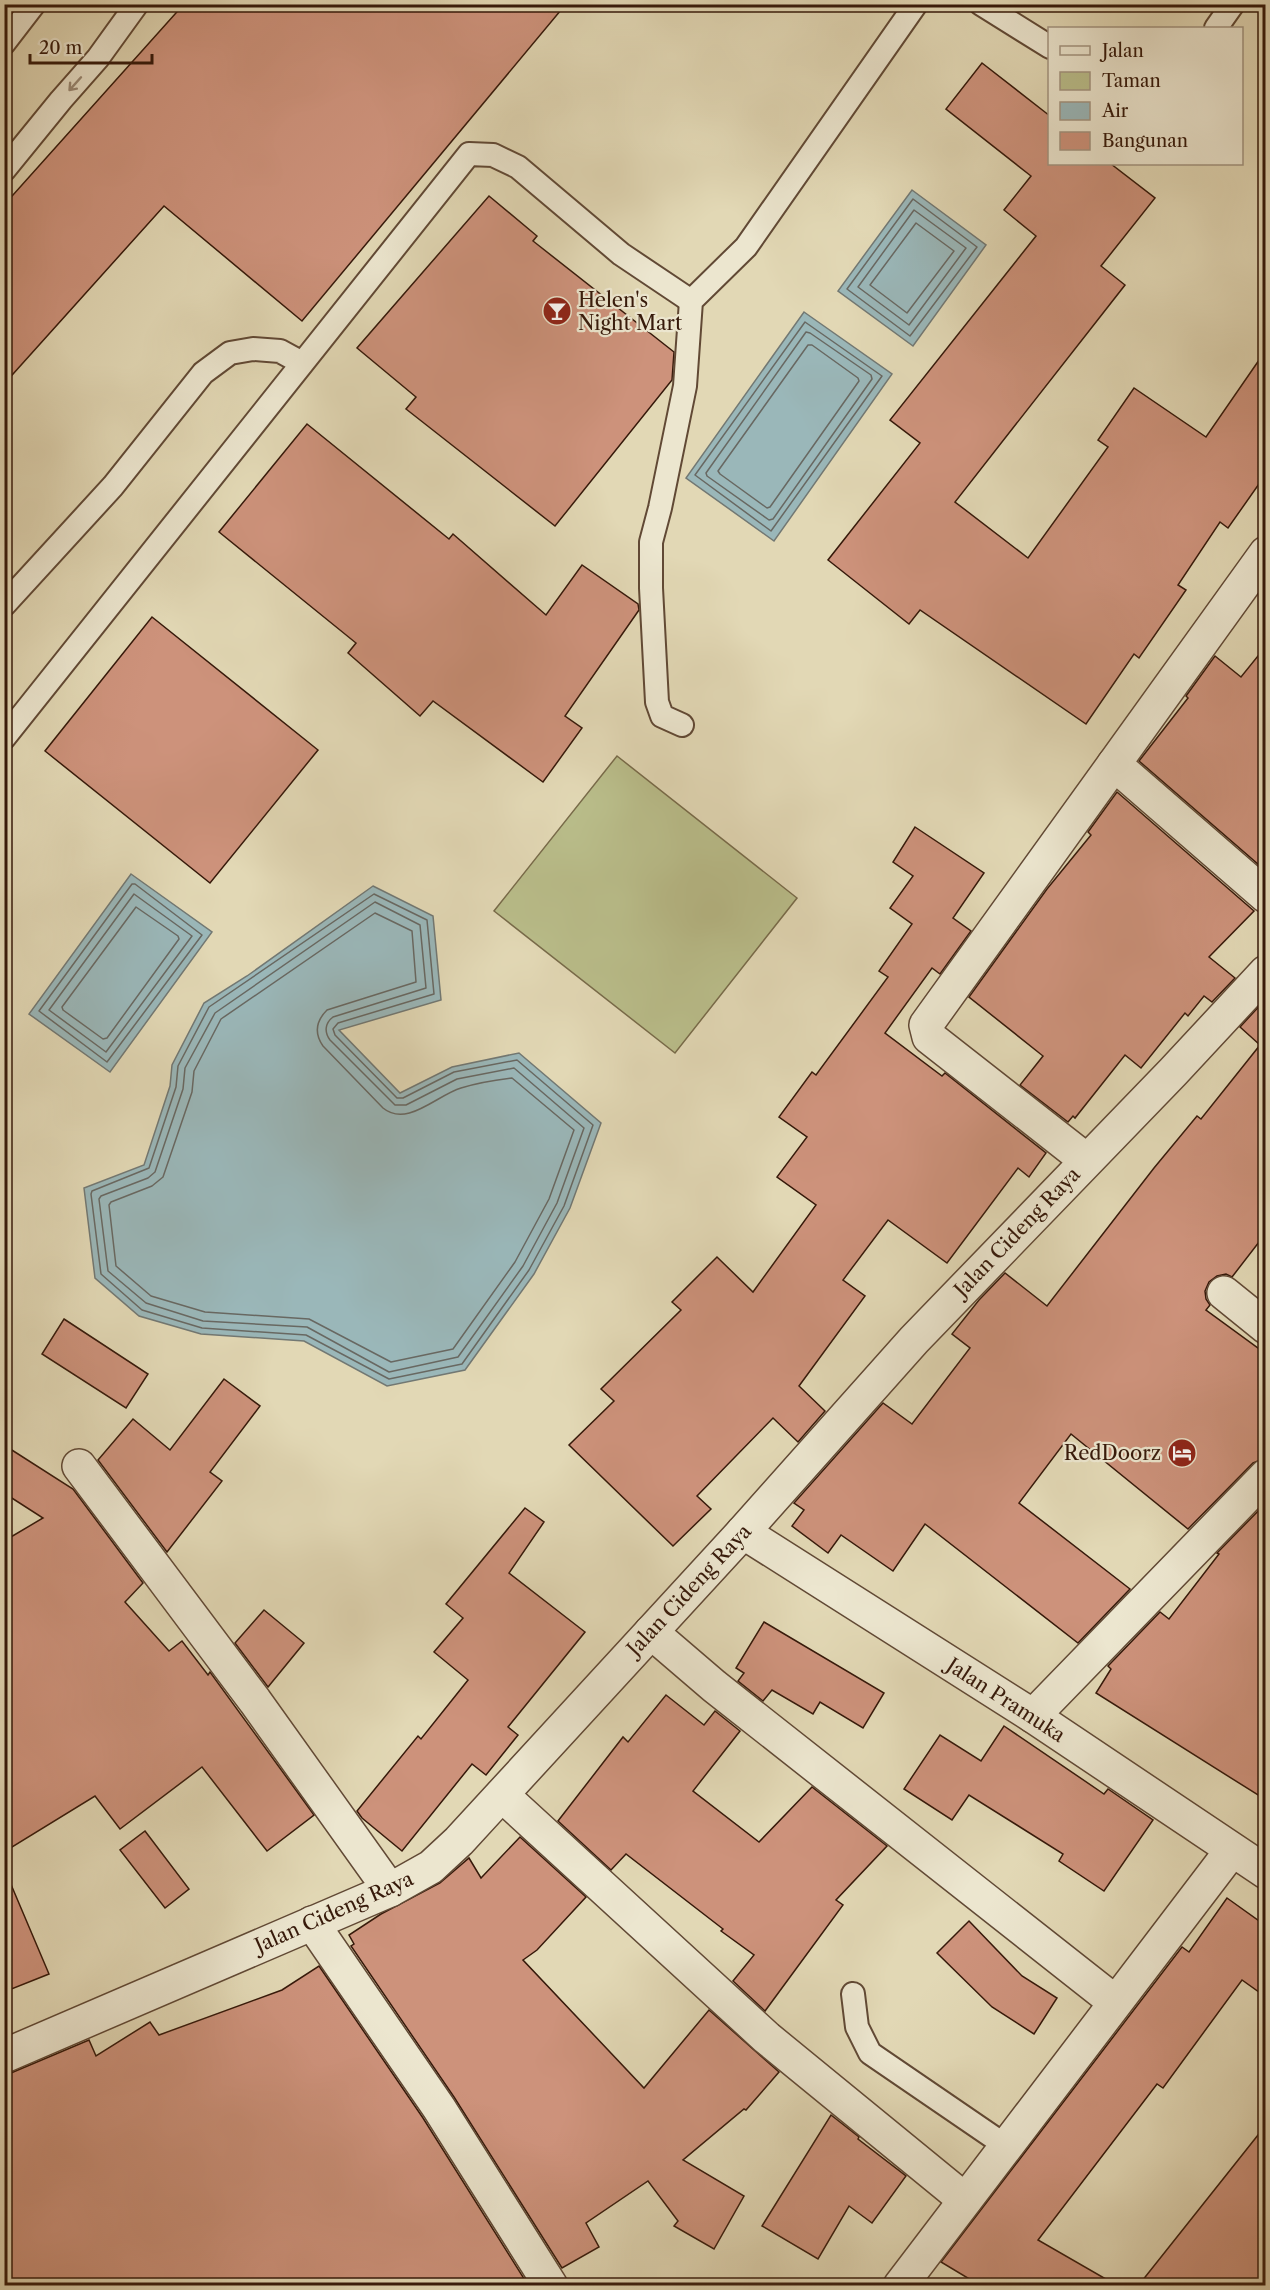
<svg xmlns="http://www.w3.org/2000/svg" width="1270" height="2290" font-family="'Libre Caslon Text',serif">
  <rect width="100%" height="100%" fill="#e2d8b5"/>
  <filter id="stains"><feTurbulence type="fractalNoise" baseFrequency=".00333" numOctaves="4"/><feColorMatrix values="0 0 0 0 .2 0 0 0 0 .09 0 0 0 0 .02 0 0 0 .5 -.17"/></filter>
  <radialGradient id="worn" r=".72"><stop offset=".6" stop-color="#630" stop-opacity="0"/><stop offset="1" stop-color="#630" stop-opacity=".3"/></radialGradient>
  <path fill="#b9bd8a" stroke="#786b4a" stroke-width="1.5" d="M 617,756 L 797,898 L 675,1053 L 494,911 Z"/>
  <g fill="#9ab7b9" stroke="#727873" stroke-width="1.5">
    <path d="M 912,190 L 986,245 L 913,346 L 838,291 Z"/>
    <path d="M 804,312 L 892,374 L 774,541 L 686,478 Z"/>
    <path d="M 131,874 L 212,932 L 110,1072 L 29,1014 Z"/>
    <path d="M 373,886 L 433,916 L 441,1000 L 339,1030 L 400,1093 L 452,1067 L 519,1053 L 601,1123 L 570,1208 L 534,1274 L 465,1370 L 387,1386 L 304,1341 L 201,1334 L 139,1316 L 95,1278 L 84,1188 L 144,1165 L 170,1086 L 172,1065 L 204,1003 L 247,976 Z"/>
  </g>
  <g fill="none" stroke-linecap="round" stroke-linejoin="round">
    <g stroke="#686862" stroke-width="1.5">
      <path d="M 913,199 L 977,247 L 910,336 L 847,289 Z"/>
      <path d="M 914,210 L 966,248 L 909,325 L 858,287 Z"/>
      <path d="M 916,223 L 954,251 L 907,313 L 870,285 Z"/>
      <path d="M 805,322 L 882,376 L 771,531 L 695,475 Z"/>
      <path d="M 806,332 L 810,333 L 871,375 L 872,379 L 773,519 L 769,520 L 707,476 L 706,473 Z"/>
      <path d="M 808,345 L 812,345 L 858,378 L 859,381 L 770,507 L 767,508 L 720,474 L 718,471 Z"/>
      <path d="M 132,884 L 135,884 L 202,935 L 107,1062 L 39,1011 Z"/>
      <path d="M 134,894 L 192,936 L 106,1052 L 49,1010 Z"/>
      <path d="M 374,894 L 427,920 L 434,994 L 338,1023 L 333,1029 L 335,1035 L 397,1098 L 403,1098 L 454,1072 L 517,1060 L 593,1125 L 564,1206 L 529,1270 L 462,1364 L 389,1379 L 306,1335 L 202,1328 L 142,1310 L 101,1274 L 91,1194 L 92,1191 L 149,1168 L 176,1087 L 178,1066 L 209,1007 Z"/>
      <path d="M 375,902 L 420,925 L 426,988 L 333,1017 C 325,1023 324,1032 330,1040 L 395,1105 L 406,1105 L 457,1079 L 514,1068 L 584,1128 L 557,1203 L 523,1266 L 458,1357 L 389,1372 L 307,1327 L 203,1321 L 146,1303 L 108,1271 L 99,1199 L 101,1196 L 148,1178 L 155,1172 L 183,1089 L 185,1068 L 215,1013 Z"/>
      <path d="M 136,907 L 178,936 L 179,939 L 107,1038 L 103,1039 L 63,1010 L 62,1007 Z"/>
      <path d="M 375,913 L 412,931 L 416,982 L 327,1010 C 316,1021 314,1033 323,1046 L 383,1108 C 407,1128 437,1095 461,1088 C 477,1083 495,1080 512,1078 L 574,1130 L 549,1199 L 515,1262 L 453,1349 L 391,1362 L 309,1319 L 205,1312 L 151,1296 L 116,1266 L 109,1205 L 111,1202 L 152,1186 L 163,1177 L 192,1092 L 194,1071 L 221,1019 Z"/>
    </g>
  </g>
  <g fill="#cd927b" stroke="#36190a" stroke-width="1.5">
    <path d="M 184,4 L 566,4 L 302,321 L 164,206 L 4,384 L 4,205 Z"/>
    <path d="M 982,63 L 1050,116 L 1050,164 L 1111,164 L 1155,198 L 1101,266 L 1125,285 L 955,502 L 1028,558 L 1108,447 L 1098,440 L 1134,388 L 1206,437 L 1266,350 L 1266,474 L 1228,528 L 1220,522 L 1178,585 L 1186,590 L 1139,658 L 1134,654 L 1086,724 L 920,610 L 909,624 L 828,560 L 920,443 L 890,420 L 1036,236 L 1004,210 L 1031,176 L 946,109 Z"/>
    <path d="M 489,196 L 537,236 L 533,241 L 674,352 L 672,380 L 555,526 L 406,409 L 416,397 L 357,348 Z"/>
    <path d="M 307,424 L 449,539 L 453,534 L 546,615 L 582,565 L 638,604 L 639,610 L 565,716 L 582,728 L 543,782 L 433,701 L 420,716 L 348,653 L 356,643 L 219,532 Z"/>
    <path d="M 152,617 L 318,750 L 210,883 L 45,751 Z"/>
    <path d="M 1266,646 L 1266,871 L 1139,761 L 1188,698 L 1186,696 L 1215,656 L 1241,677 Z"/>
    <path d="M 1117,792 L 1254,911 L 1209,957 L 1235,978 L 1212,1002 L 1204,996 L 1188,1016 L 1185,1013 L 1141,1068 L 1125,1055 L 1075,1118 L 1073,1116 L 1068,1122 L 1020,1085 L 1043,1056 L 969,997 L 1047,889 L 1091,835 L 1088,832 Z"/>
    <path d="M 915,827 L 984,873 L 953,918 L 971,931 L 940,974 L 932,968 L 885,1033 L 942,1076 L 945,1073 L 1046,1153 L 1029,1177 L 1018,1168 L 947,1263 L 888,1220 L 843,1280 L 865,1296 L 799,1386 L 825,1411 L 798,1442 L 773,1418 L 697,1496 L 711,1509 L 673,1546 L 569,1445 L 614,1401 L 601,1389 L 681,1310 L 672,1302 L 717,1257 L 753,1292 L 816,1205 L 777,1177 L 807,1137 L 779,1117 L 812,1072 L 816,1075 L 888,977 L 879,971 L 912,924 L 890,908 L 913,876 L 893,862 Z"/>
    <path d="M 1264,1001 L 1266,1233 L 1232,1277 L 1226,1274 L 1217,1276 L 1209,1282 L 1205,1291 L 1206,1299 L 1210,1305 L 1206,1310 L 1266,1354 L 1266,1458 L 1253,1463 L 1188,1529 L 1071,1434 L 1019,1503 L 1130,1589 L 1078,1643 L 925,1524 L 893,1571 L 841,1535 L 828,1553 L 792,1526 L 804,1510 L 794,1503 L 883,1403 L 912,1424 L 970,1348 L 952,1334 L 979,1300 L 1005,1273 L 1047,1306 L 1154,1168 L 1197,1116 L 1201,1119 L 1260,1045 L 1240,1027 Z"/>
    <path d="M 64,1319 L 148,1374 L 126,1408 L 42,1354 Z"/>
    <path d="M 224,1379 L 260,1406 L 210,1472 L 222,1481 L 167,1552 L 98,1460 L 133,1419 L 170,1450 Z"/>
    <path d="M 4,1445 L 73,1489 L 143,1583 L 125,1602 L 169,1651 L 182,1641 L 208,1675 L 210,1672 L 314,1815 L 267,1851 L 202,1767 L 120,1829 L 95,1796 L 4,1852 L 4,1541 L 43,1518 L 4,1493 Z"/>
    <path d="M 1266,1503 L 1266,1800 L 1096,1693 L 1111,1669 L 1108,1666 L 1160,1612 L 1169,1619 L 1219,1554 L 1217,1553 Z"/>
    <path d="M 525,1508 L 544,1522 L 509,1573 L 585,1632 L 508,1727 L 518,1735 L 486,1775 L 472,1764 L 402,1851 L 362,1818 L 357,1811 L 418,1736 L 421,1739 L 468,1680 L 434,1652 L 463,1618 L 446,1604 Z"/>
    <path d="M 264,1610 L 304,1643 L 268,1687 L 235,1643 Z"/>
    <path d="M 764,1622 L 884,1693 L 863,1728 L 820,1702 L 813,1714 L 772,1690 L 763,1701 L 738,1681 L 744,1673 L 736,1668 Z"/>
    <path d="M 666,1695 L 704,1725 L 715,1711 L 740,1731 L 693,1791 L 759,1842 L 812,1787 L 887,1846 L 836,1900 L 843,1905 L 765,2011 L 733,1981 L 754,1955 L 721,1931 L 723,1929 L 626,1854 L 611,1870 L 558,1821 L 623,1737 L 628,1742 Z"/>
    <path d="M 1004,1726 L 1104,1794 L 1108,1789 L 1153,1820 L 1104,1891 L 1059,1861 L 1063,1854 L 969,1795 L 952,1820 L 904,1789 L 940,1735 L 981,1761 Z"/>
    <path d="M 145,1831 L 189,1889 L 165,1908 L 120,1850 Z"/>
    <path d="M 520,1837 L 586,1897 L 537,1950 L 523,1960 L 644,2088 L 709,2010 L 779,2072 L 746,2110 L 744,2109 L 683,2160 L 744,2196 L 714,2249 L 674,2226 L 678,2221 L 648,2181 L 586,2223 L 599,2247 L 562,2268 L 454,2097 L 351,1946 L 354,1944 L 349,1935 L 381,1914 L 440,1883 L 469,1858 L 481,1878 Z"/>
    <path d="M 4,1868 L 49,1974 L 4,1992 Z"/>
    <path d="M 1227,1898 L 1266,1926 L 1266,1997 L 1242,1980 L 1163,2088 L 1157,2084 L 1038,2240 L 1118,2286 L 981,2286 L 941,2262 L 1182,1947 L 1189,1952 Z"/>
    <path d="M 969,1921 L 1022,1976 L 1057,1998 L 1034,2034 L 992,2007 L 937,1953 Z"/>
    <path d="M 319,1966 L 423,2118 L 528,2285 L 4,2286 L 4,2074 L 11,2073 L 89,2040 L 96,2056 L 150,2022 L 159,2035 L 282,1990 Z"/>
    <path d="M 831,2115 L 859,2137 L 858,2139 L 906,2176 L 872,2223 L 849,2206 L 818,2259 L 762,2226 Z"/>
    <path d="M 1266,2125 L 1266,2286 L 1138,2286 Z"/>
  </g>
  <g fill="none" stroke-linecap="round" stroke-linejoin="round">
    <g stroke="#614935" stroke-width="26">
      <g id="lane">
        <path d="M 981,4 L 1050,47"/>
        <path d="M 1216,28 L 1233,4"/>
        <path d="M 4,43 L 34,4"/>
        <path d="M 4,170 L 61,100 L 98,58 L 137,4"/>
        <path d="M 4,605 L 113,486 L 203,373 L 230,353 L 253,349 L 280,351 L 302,363"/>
        <path d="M 682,725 L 662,716 L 657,702 L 651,588 L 651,542 L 660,508 L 685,386 L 691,301 L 746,247 L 916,4"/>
        <path d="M 4,738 L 469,154 L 493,155 L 518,167 L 621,254 L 691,301"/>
        <path d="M 853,1994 L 857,2027 L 870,2053 L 1006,2146"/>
      </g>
    </g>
    <g stroke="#614935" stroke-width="36">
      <g id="street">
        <path d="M 1114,764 L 1266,896"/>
        <path d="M 1086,1160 L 929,1037 L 926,1025 L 1266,553"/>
        <path d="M 1224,1293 L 1266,1327"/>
        <path d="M 79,1466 L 255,1701 L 390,1890"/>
        <path d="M 743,1532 L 1033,1716 L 1266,1872"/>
        <path d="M 651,1632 L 714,1686 L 1115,2002"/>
        <path d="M 1033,1716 L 1266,1476"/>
        <path d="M 502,1795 L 767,2038 L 965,2200"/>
        <path d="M 312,1923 L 439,2108 L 551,2286"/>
        <path d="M 4,2056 L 390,1890 L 431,1867 L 459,1841 L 743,1532 L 914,1340 L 1173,1072 L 1266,972"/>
        <path d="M 900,2286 L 1232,1850"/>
      </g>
    </g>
    <use href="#lane" stroke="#ece6cf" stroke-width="22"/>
    <use href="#street" stroke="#ece6cf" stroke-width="33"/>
  </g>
  <defs><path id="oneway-shaft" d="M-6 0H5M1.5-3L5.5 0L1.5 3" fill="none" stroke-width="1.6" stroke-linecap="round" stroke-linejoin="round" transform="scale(1.5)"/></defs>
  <use stroke="#9a8a76" href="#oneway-shaft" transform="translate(75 84) rotate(132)"/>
  <defs>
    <g id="bar-disc" transform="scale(1.5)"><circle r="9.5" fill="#8f2418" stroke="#ece6cf"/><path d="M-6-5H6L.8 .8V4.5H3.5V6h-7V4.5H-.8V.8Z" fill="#fff"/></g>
    <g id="hotel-disc" transform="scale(1.5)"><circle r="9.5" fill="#8f2418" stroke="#ece6cf"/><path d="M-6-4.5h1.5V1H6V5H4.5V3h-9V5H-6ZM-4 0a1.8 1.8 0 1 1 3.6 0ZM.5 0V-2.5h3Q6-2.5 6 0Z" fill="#fff"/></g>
  </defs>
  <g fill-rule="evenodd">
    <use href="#bar-disc" x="557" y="311"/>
    <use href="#hotel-disc" x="1182" y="1453"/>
  </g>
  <g text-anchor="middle" stroke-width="4.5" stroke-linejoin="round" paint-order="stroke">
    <g font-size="20" fill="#36190a" stroke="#ece6cf" text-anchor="start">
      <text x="578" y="307">Helen's<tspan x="578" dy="23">Night Mart</tspan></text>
      <text x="1161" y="1460" text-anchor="end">RedDoorz</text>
    </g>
    <g font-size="20" fill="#36190a" stroke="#ece6cf">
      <text transform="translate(1017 1232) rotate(-46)" y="7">Jalan Cideng Raya</text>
      <text transform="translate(689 1590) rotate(-47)" y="7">Jalan Cideng Raya</text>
      <text transform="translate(1006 1700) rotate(33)" y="7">Jalan Pramuka</text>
      <text transform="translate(334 1912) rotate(-24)" y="7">Jalan Cideng Raya</text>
    </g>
  </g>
  <rect width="1270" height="2290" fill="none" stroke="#e2d8b5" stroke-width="24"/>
  <rect x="6" y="6" width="1258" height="2278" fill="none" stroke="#36190a" stroke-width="3"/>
  <rect x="12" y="12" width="1246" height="2266" fill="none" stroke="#36190a" stroke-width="1.5"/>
  <rect x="1048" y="27" width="195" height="138" fill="#ece6cf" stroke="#a39480" stroke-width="1.5"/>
  <rect x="1060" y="46" width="30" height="9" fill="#ece6cf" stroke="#a39480" stroke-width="1.5"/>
  <text x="1102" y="57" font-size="18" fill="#36190a">Jalan</text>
  <rect x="1060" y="72" width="30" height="18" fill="#b9bd8a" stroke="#a39480" stroke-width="1.5"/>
  <text x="1102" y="87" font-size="18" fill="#36190a">Taman</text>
  <rect x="1060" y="102" width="30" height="18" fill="#9ab7b9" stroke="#a39480" stroke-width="1.5"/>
  <text x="1102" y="117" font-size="18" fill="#36190a">Air</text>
  <rect x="1060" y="132" width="30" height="18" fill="#cd927b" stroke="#a39480" stroke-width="1.5"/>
  <text x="1102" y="147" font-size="18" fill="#36190a">Bangunan</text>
  <path d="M30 54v9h122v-9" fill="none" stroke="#36190a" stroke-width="3"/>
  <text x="39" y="54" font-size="18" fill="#36190a" stroke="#ece6cf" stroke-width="4.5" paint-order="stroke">20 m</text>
  <rect width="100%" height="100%" filter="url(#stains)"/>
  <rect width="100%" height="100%" fill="url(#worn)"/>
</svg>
